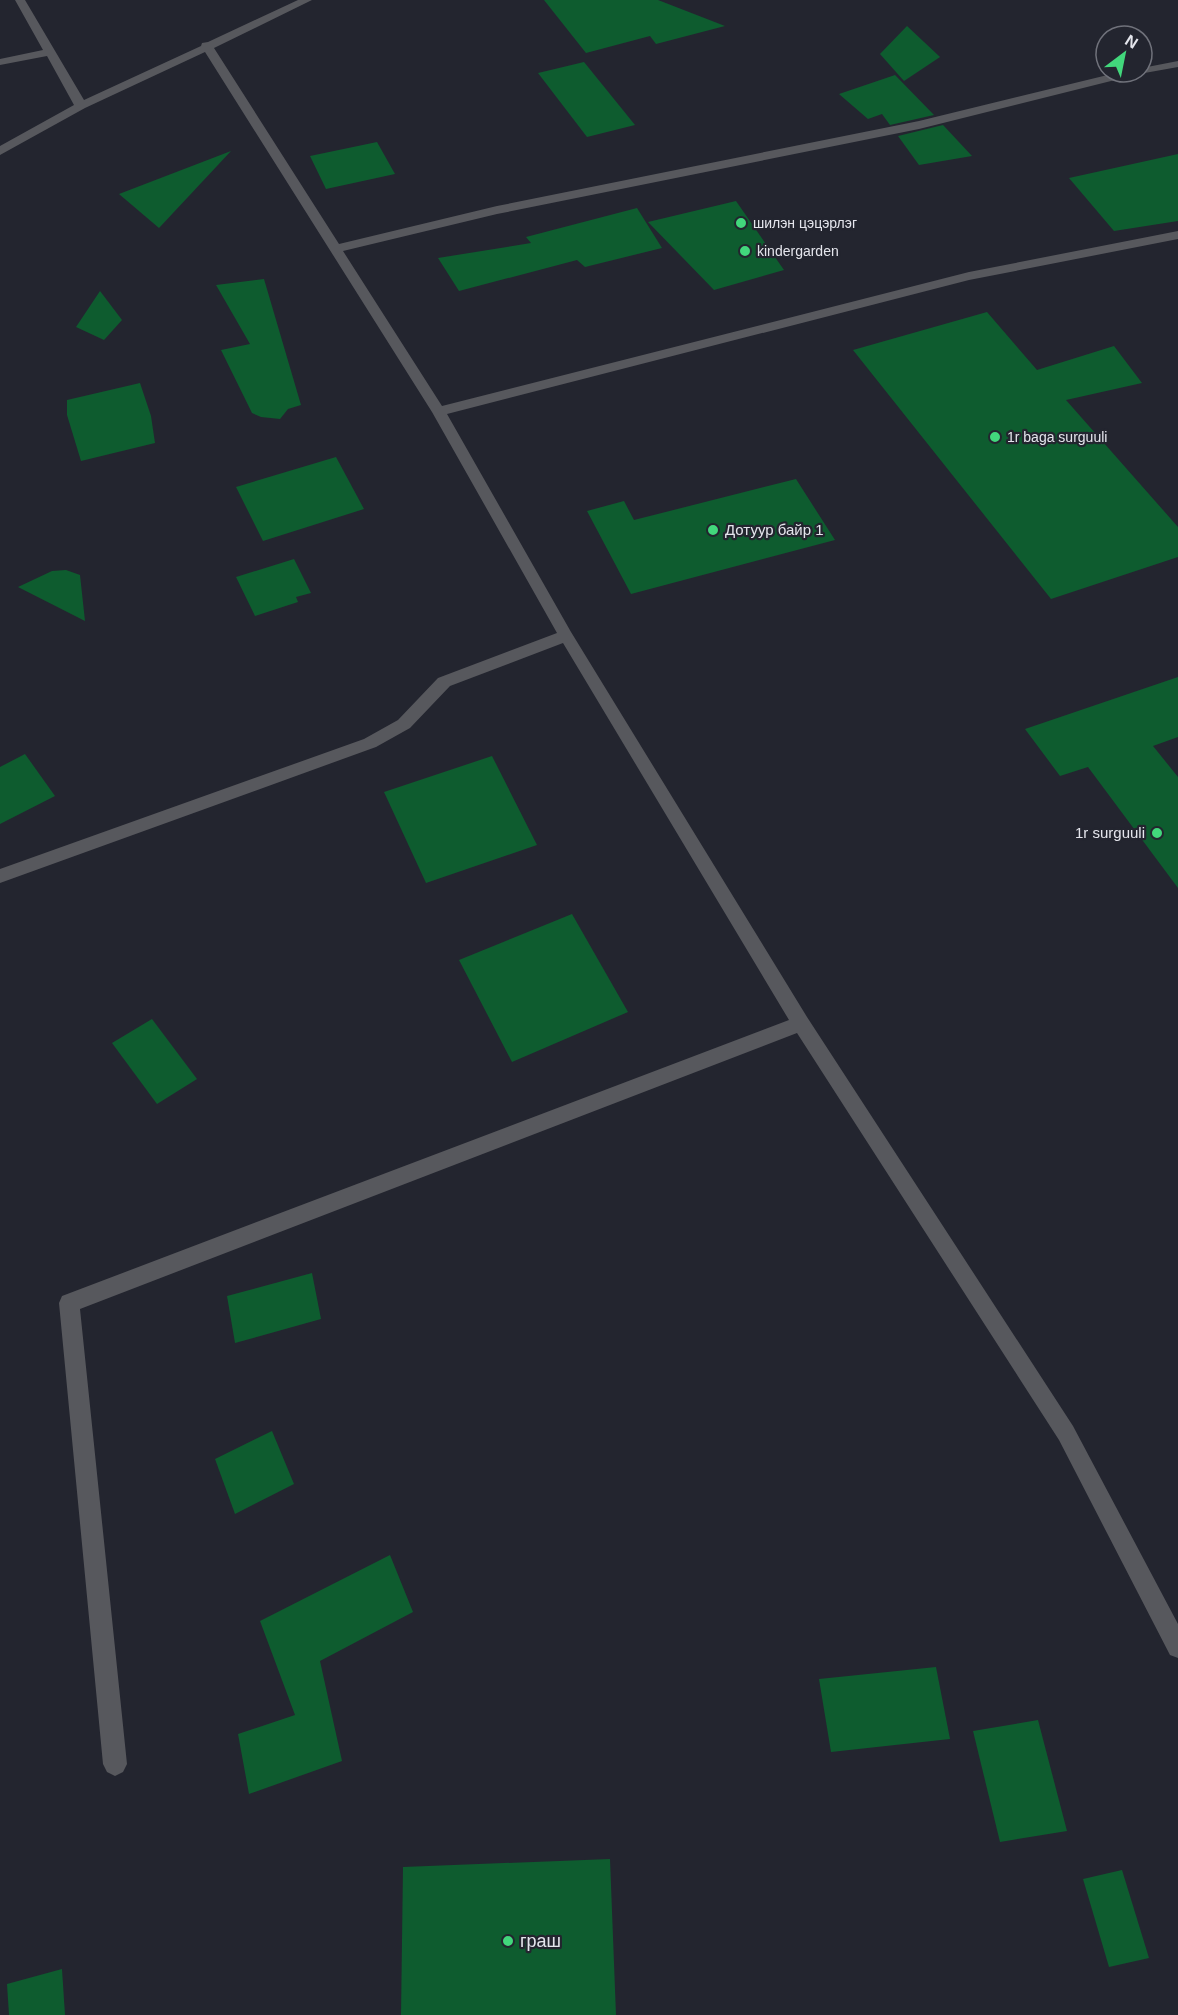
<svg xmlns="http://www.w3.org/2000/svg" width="1178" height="2015" font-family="Helvetica,sans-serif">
  <rect width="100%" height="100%" fill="#23252f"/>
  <g fill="#0e5c2f">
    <path d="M 544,0 L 658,0 L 725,26 L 656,44 L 650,36 L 586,53 Z"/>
    <path d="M 907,26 L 940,57 L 904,81 L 880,54 Z"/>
    <path d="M 584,62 L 635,125 L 587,137 L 538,73 Z"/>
    <path d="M 895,75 L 934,115 L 890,125 L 882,114 L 868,119 L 839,94 Z"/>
    <path d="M 943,125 L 972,156 L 919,165 L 898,136 Z"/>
    <path d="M 377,142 L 395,174 L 326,189 L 310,156 Z"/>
    <path d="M 231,151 L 159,228 L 119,194 Z"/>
    <path d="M 1178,154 L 1178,221 L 1114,231 L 1069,178 Z"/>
    <path d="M 736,201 L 784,270 L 714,290 L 648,222 Z"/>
    <path d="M 637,208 L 662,248 L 585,267 L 577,260 L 459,291 L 438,258 L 531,243 L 526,237 Z"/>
    <path d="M 264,279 L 301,405 L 288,409 L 280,419 L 261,417 L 252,413 L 221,350 L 250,344 L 216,285 Z"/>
    <path d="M 100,291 L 122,320 L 104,340 L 76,327 Z"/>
    <path d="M 987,312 L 1037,370 L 1114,346 L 1142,383 L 1066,400 L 1178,527 L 1178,557 L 1051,599 L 853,350 Z"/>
    <path d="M 140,383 L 151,416 L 155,443 L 81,461 L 67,415 L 67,400 Z"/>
    <path d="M 336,457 L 364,509 L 263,541 L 236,487 Z"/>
    <path d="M 796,479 L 835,540 L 631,594 L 587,511 L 624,501 L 634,520 Z"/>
    <path d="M 294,559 L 311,593 L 296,597 L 298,602 L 255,616 L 236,577 Z"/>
    <path d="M 66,570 L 80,575 L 85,621 L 18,587 L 52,571 Z"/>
    <path d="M 1178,677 L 1178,737 L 1153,746 L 1178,777 L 1178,888 L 1088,767 L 1060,776 L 1025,729 Z"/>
    <path d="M 25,754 L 55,796 L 0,824 L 0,767 Z"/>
    <path d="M 492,756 L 537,845 L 426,883 L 384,792 Z"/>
    <path d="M 572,914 L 628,1012 L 512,1062 L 459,960 Z"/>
    <path d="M 152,1019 L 197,1079 L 157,1104 L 112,1043 Z"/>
    <path d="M 312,1273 L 321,1319 L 235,1343 L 227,1296 Z"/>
    <path d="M 272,1431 L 294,1484 L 235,1514 L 215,1459 Z"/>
    <path d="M 390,1555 L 413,1612 L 320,1661 L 342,1761 L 249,1794 L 238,1734 L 295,1715 L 260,1621 Z"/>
    <path d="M 936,1667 L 950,1739 L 831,1752 L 819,1679 Z"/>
    <path d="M 1038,1720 L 1067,1831 L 1000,1842 L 973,1731 Z"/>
    <path d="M 610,1859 L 616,2015 L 401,2015 L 403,1867 Z"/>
    <path d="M 1122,1870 L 1149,1958 L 1109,1967 L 1083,1879 Z"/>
    <path d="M 62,1969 L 65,2015 L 9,2015 L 7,1984 Z"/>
  </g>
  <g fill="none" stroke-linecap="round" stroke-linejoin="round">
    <path fill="#57585d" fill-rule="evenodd" d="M 15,0 L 25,0 L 84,100 L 201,46 L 202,43 L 208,42 L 298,0 L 312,0 L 214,48 L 339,244 L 497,206 L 919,121 L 1120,72 L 1142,72 L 1142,68 L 1178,61 L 1178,67 L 1139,74 L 919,129 L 497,214 L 343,251 L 442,406 L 969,272 L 1178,231 L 1178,239 L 969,280 L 447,414 L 571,632 L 807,1017 L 1073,1426 L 1178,1624 L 1178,1658 L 1170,1655 L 1059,1440 L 797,1033 L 80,1309 L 127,1764 L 123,1772 L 115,1776 L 107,1772 L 103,1764 L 59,1303 L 62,1296 L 789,1020 L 563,643 L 450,686 L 410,728 L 376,747 L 0,883 L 0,869 L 364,739 L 398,720 L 438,678 L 557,633 L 432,412 L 205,52 L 85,108 L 0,155 L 0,146 L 74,105 L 47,56 L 0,65 L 0,59 L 43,50 Z"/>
  </g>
  <g fill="#42d77c" stroke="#23252f" stroke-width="2">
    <circle cx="741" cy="223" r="6"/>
    <circle cx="745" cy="251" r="6"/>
    <circle cx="995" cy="437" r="6"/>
    <circle cx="713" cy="530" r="6"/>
    <circle cx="1157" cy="833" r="6"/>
    <circle cx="508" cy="1941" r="6"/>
  </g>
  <g text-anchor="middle" stroke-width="4.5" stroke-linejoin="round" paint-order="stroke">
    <g font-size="14" fill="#e4e5ec" stroke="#23252f" text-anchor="start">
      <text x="753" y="228">шилэн цэцэрлэг</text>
      <text x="757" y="256">kindergarden</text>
      <text x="1007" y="442">1r baga surguuli</text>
    </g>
    <g font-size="15" fill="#e4e5ec" stroke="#23252f" text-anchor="start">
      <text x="725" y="535">Дотуур байр 1</text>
      <text x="1145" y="838" text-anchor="end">1r surguuli</text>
    </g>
    <g font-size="18" fill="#e4e5ec" stroke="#23252f" text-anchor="start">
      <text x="520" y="1947">граш</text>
    </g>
  </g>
  <g transform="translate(1124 54) rotate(32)"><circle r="28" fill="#23252f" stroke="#70727b" stroke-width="1.5"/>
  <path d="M0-4.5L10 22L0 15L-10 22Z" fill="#42d77c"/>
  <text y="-9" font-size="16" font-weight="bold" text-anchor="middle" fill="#e4e5ec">N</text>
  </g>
</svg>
